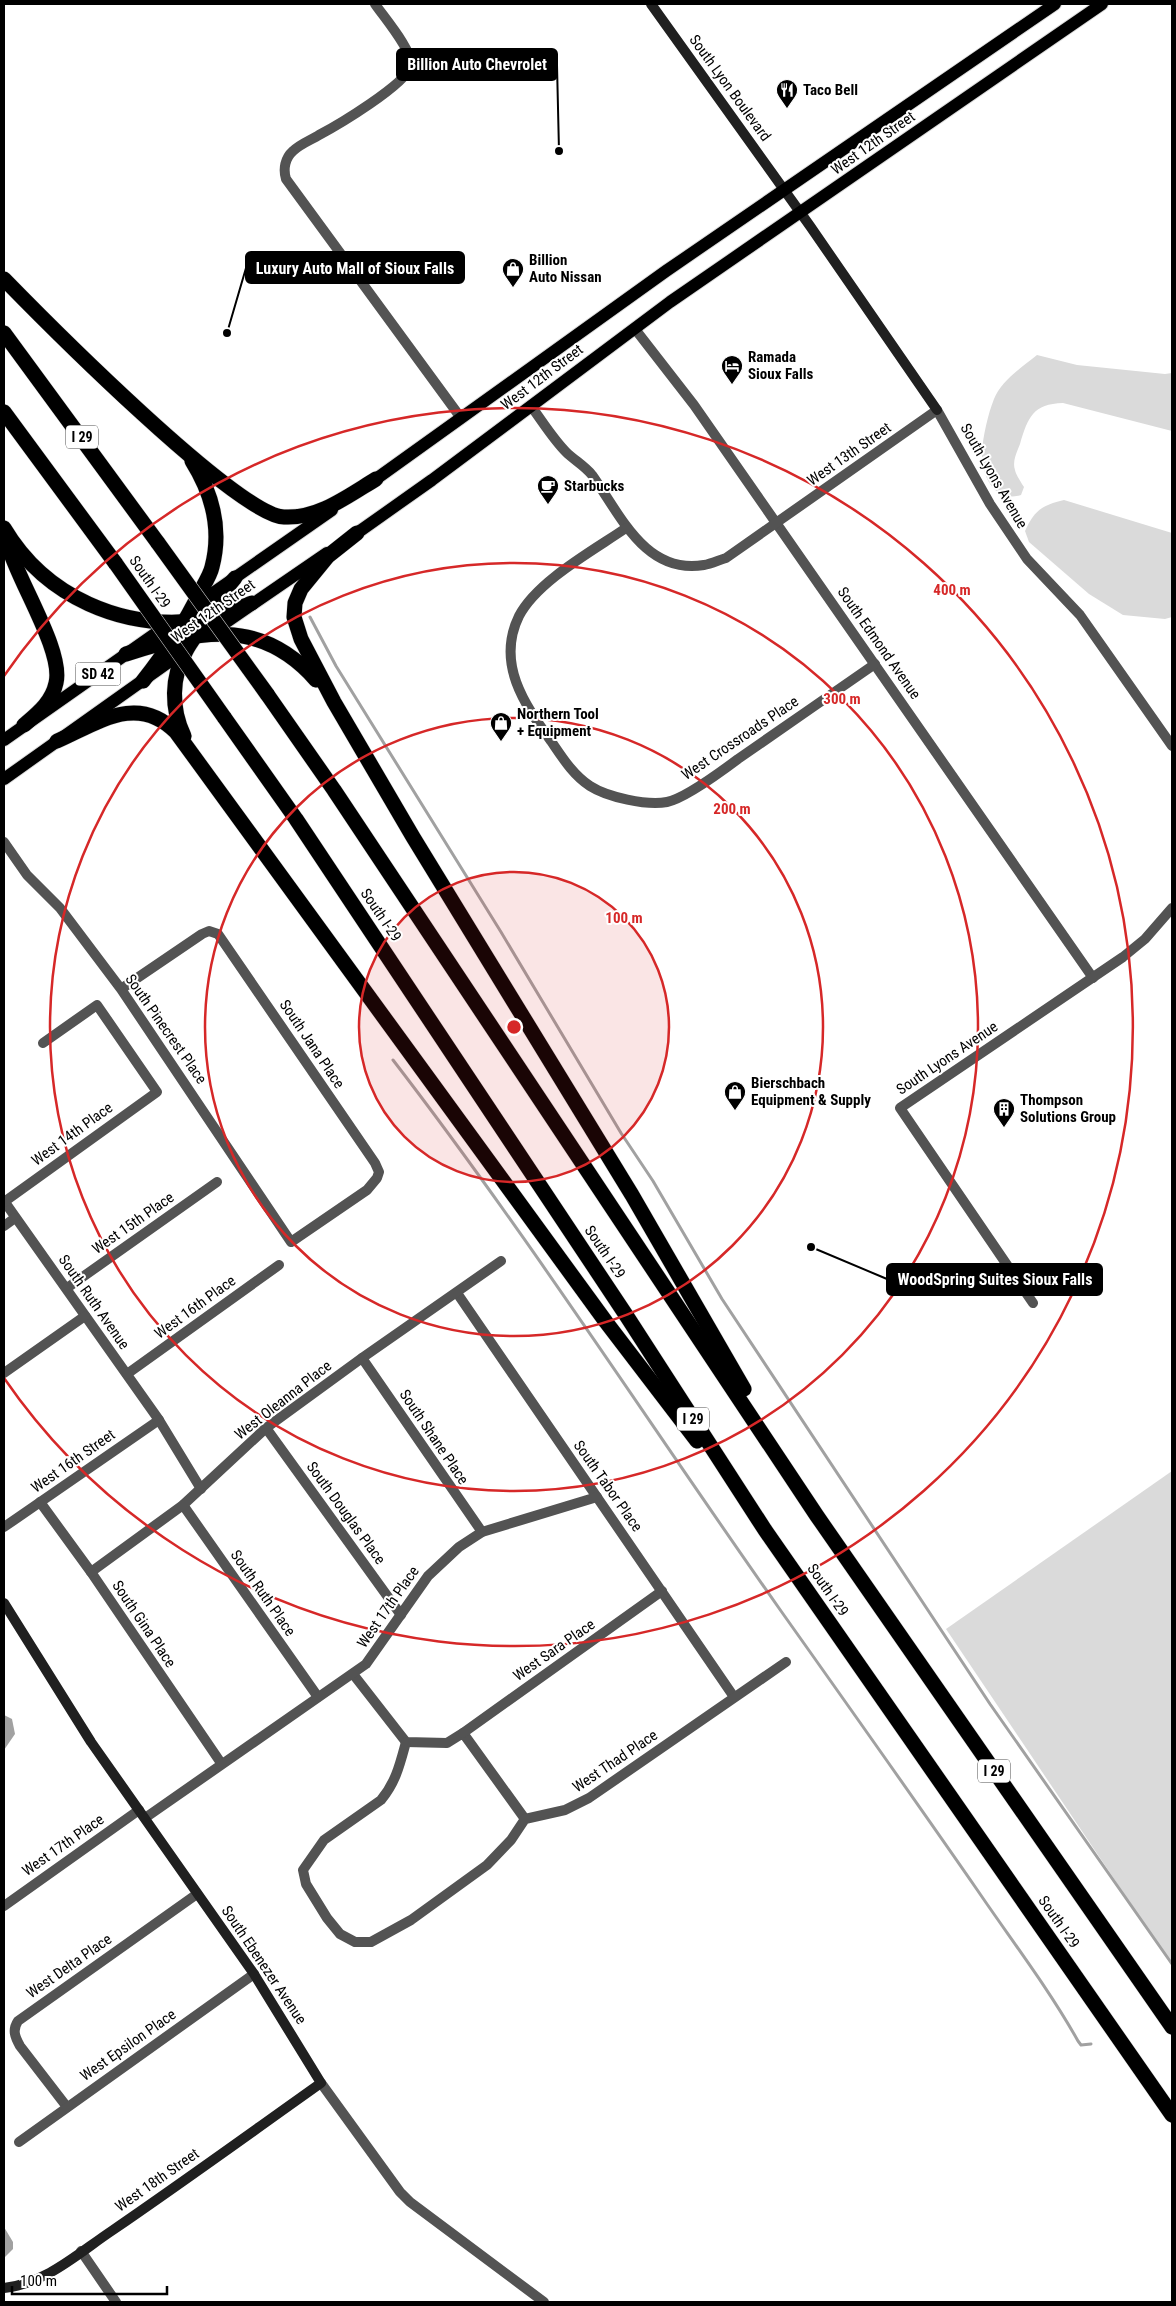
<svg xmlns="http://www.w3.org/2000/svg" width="1176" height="2306" font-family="'Roboto Condensed',sans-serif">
  <rect width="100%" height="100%" fill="#fff"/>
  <g fill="#dadada">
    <path d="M 1037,355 L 1077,365 L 1165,374 L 1172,373 L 1172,431 L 1063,403 C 1033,404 1028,417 1020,444 C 1017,452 1012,461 1015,470 C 1016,475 1021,482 1024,487 L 1021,495 C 994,503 981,475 982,452 C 983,436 988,414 994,399 C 1001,381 1022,367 1037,355 Z"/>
    <path d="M 1064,500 L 1172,533 L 1172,617 L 1165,619 L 1123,615 L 1089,594 L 1029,542 L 1025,531 C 1034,511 1042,505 1064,500 Z"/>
    <path d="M 1172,1471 L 1172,1965 L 946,1629 Z"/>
  </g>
  <g fill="#a1a1a1">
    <path d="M 4,1715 L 12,1719 L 15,1734 L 4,1750 Z"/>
    <path d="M 4,2227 L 13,2242 L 13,2249 L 4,2258 Z"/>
  </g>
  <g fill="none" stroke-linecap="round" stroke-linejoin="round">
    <g stroke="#a1a1a1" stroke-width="3">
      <path d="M 310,617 L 336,666 L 501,932 L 621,1133 L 653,1181 L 722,1299 L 990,1704 L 1172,1964"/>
      <path d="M 393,1060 C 530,1238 651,1427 781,1611 C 847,1704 913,1797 978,1891 C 1012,1941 1049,1989 1078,2041 L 1081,2045 L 1091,2044"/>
    </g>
    <g stroke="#dbdbdb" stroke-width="14">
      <g id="primary">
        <path d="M 369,484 L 666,271 L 1055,4"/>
        <path d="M 350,538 L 432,480 L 670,302 L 1102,4"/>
        <path d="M 193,607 L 332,510"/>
        <path d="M 212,632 L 327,553"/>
        <path d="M 4,740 L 169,624"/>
        <path d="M 4,779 L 187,649"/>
      </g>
    </g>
    <g stroke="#dbdbdb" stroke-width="16">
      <g id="highway">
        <path d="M 4,279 C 44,320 238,516 284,517 C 318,519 348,496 376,479"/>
        <path d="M 4,333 L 158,543"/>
        <path d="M 4,412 L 116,564"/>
        <path d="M 4,528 C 45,597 123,631 202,620 C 219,617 236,609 252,603"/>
        <path d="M 357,533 L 328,556 L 301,589 L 295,603 L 294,617 L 301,639 L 334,702 L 413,837 L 632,1195 L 744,1389"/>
        <path d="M 6,539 C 15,577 64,650 56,683 C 52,702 38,713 24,725"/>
        <path d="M 126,654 C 197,631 260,616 316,680"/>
        <path d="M 143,681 C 165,653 184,626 199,594 C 203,586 210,576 212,567 C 222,529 212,493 192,461"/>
        <path d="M 267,694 L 334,790 L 817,1516 L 1172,2027"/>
        <path d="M 224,717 L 296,819 L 626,1315 L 765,1530 L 1172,2115"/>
        <path d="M 184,736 C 171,709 171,677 186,651 C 189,645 193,640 196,635 C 209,612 218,598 235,578"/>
        <path d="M 57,741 C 98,723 137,693 176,732 L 606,1322 L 697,1441"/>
      </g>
    </g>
    <g stroke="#535353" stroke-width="10">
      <path d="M 375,4 C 383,16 414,52 411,66 C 405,85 338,125 319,135 C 311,140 300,144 293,151 C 285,158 283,169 286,179 L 461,418"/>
      <path d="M 635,329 L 694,405 L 1093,978"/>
      <path d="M 531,406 C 542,421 553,439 566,452 C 574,460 585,466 592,475 C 620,514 645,575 704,565 C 711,564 719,560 726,558 L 937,410 L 990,504 L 1027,559 L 1080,615 L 1172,746"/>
      <path d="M 626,528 C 594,550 537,581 519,616 C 496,663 524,704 551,741 C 562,757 573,775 590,786 C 607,797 647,806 667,802 C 686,798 722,771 738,759 C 784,727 829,696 875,664"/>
      <path d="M 4,842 L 27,875 L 60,908 L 121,989 L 291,1242 L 367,1190 L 377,1178 L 379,1172 L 375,1163 L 218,934 L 209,931 L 202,934 L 121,989"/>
      <path d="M 4,1201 L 159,1420 L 201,1489"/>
      <path d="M 4,1202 L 157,1092 L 97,1005 L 43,1043"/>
      <path d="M 4,1226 L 15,1218"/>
      <path d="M 67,1288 L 217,1182"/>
      <path d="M 457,1293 L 734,1697"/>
      <path d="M 1033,1303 L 900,1108 L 1123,957 L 1145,939 L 1172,908"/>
      <path d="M 362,1358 L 482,1532"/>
      <path d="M 4,1373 L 85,1316"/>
      <path d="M 127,1374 L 279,1265"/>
      <path d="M 266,1428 L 401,1615"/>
      <path d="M 40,1502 L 91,1572 L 221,1763"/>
      <path d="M 183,1505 L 318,1697"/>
      <path d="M 4,1527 L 159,1420"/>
      <path d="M 91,1572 L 183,1505 L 266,1428 L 362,1358 L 501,1261"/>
      <path d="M 353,1674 L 406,1742 L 447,1743 L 463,1733 L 525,1819"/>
      <path d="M 463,1733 L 662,1591"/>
      <path d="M 406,1742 C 400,1764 396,1782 381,1800 L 324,1840 L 303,1870 L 306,1884 L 327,1918 L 340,1934 L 355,1942 L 371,1942 L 411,1920 L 487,1865 L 511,1840 L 525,1819 L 565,1810 L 589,1798 L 786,1662"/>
      <path d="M 145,1818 L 366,1664 L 428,1576 L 459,1547 L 482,1532 L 597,1497"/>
      <path d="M 4,1906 L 139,1810"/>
      <path d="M 321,2083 L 400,2192 L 410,2202 L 544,2302"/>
      <path d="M 67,2107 L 20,2046 C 15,2037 12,2030 18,2021 L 197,1894"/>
      <path d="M 19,2142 L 254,1974"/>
      <path d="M 81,2251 L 116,2302"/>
    </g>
    <g stroke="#202020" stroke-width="10">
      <path d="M 651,4 L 810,226 L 937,410"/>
      <path d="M 4,1603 L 91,1742 L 254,1974 L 321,2083 C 252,2132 183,2182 113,2230 C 77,2254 47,2283 4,2288"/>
    </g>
    <use href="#primary" stroke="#000" stroke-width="12"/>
    <use href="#highway" stroke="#000" stroke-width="15"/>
    <g stroke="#dbdbdb" stroke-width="16" stroke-linecap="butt">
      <g id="highway-bridge">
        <path d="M 158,543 L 267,694"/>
        <path d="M 116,564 L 224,717"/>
      </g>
    </g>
    <use href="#highway-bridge" stroke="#000" stroke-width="15"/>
  </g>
  <circle cx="514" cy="1027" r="155" fill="#d62828" fill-opacity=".12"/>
  <g fill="none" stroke="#d62828" stroke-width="2.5">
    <circle cx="514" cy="1027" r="155"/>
    <circle cx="514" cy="1027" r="309"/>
    <circle cx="514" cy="1027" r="464"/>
    <path d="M4 676A619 619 0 1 1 4 1378"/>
  </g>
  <defs>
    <g id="restaurant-pin" transform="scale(1.125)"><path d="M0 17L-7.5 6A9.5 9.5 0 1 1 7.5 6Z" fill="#000" stroke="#fff"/><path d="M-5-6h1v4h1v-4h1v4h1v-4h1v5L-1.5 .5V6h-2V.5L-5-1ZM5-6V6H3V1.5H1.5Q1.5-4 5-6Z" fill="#fff"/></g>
    <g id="shop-pin" transform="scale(1.125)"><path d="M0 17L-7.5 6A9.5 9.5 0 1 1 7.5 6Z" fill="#000" stroke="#fff"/><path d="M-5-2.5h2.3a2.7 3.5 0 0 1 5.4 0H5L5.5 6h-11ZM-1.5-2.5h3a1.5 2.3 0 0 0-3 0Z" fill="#fff"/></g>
    <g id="hotel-pin" transform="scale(1.125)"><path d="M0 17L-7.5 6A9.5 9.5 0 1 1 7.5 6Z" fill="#000" stroke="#fff"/><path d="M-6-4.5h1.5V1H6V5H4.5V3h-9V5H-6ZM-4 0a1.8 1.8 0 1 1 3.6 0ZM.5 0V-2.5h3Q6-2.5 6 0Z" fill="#fff"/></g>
    <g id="cafe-pin" transform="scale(1.125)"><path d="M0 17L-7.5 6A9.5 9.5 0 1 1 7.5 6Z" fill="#000" stroke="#fff"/><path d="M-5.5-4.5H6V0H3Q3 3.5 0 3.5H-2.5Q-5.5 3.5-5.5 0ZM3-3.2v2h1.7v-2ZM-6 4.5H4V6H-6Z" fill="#fff"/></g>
    <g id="building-pin" transform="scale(1.125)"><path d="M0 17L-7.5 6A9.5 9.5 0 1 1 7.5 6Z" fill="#000" stroke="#fff"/><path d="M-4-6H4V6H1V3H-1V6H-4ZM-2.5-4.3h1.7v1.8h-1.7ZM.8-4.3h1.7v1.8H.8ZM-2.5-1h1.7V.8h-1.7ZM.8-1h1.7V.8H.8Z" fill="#fff"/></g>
  </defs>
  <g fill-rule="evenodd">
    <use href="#restaurant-pin" x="787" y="90"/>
    <use href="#shop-pin" x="513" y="269"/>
    <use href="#hotel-pin" x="732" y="366"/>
    <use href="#cafe-pin" x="548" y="486"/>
    <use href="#shop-pin" x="501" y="723"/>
    <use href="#shop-pin" x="735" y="1092"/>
    <use href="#building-pin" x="1004" y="1109"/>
  </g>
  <g text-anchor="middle" stroke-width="4" stroke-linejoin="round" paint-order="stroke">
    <g fill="#fff" stroke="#4c4c4c" stroke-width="1">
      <rect x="66" y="425.5" width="32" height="23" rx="4"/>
      <rect x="75.5" y="662.5" width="45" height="23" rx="4"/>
      <rect x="677" y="1407.5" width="32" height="23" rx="4"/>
      <rect x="978" y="1759.5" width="32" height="23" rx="4"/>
    </g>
    <g font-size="14" font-weight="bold" fill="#000">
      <text x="82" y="442">I 29</text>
      <text x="98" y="679">SD 42</text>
      <text x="693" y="1424">I 29</text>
      <text x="994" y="1776">I 29</text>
    </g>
    <g font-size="15" fill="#000" stroke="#fff">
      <text transform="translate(730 88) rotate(54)" y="5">South Lyon Boulevard</text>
      <text transform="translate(873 143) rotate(-35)" y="5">West 12th Street</text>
      <text transform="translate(542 377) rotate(-37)" y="5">West 12th Street</text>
      <text transform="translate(849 454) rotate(-35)" y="5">West 13th Street</text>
      <text transform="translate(994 476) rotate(60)" y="5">South Lyons Avenue</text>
      <text transform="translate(150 582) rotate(55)" y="5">South I-29</text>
      <text transform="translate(213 611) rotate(-35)" y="5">West 12th Street</text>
      <text transform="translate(879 643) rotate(55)" y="5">South Edmond Avenue</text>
      <text transform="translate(740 738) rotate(-34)" y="5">West Crossroads Place</text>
      <text transform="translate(381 915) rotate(56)" y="5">South I-29</text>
      <text transform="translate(166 1029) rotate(55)" y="5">South Pinecrest Place</text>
      <text transform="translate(312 1044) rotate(56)" y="5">South Jana Place</text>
      <text transform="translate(947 1058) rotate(-34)" y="5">South Lyons Avenue</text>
      <text transform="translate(72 1134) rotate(-36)" y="5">West 14th Place</text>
      <text transform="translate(133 1223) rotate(-35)" y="5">West 15th Place</text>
      <text transform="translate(605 1252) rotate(56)" y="5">South I-29</text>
      <text transform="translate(94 1302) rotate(55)" y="5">South Ruth Avenue</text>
      <text transform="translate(195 1307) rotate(-36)" y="5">West 16th Place</text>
      <text transform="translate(283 1400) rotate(-38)" y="5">West Oleanna Place</text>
      <text transform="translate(434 1437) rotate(56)" y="5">South Shane Place</text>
      <text transform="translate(73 1461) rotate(-35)" y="5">West 16th Street</text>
      <text transform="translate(608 1486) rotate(55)" y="5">South Tabor Place</text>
      <text transform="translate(346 1513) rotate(54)" y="5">South Douglas Place</text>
      <text transform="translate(828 1590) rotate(55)" y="5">South I-29</text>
      <text transform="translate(263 1593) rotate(55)" y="5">South Ruth Place</text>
      <text transform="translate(388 1607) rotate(-55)" y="5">West 17th Place</text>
      <text transform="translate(144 1624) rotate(56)" y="5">South Gina Place</text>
      <text transform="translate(554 1650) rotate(-35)" y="5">West Sara Place</text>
      <text transform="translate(615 1761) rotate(-34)" y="5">West Thad Place</text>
      <text transform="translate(63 1845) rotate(-35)" y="5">West 17th Place</text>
      <text transform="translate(1059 1922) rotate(55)" y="5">South I-29</text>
      <text transform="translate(264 1965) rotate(56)" y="5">South Ebenezer Avenue</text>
      <text transform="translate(69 1966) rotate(-35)" y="5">West Delta Place</text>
      <text transform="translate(128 2045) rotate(-35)" y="5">West Epsilon Place</text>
      <text transform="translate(157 2180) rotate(-35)" y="5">West 18th Street</text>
    </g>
    <g font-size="15" font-weight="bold" fill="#000" stroke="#fff" text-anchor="start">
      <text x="803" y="95">Taco Bell</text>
      <text x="529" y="265">Billion<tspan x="529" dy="17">Auto Nissan</tspan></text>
      <text x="748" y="362">Ramada<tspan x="748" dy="17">Sioux Falls</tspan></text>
      <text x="564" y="491">Starbucks</text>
      <text x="517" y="719">Northern Tool<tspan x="517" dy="17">+ Equipment</tspan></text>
      <text x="751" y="1088">Bierschbach<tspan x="751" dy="17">Equipment &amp; Supply</tspan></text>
      <text x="1020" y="1105">Thompson<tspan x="1020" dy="17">Solutions Group</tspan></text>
    </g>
  </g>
  <circle cx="514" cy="1027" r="8" fill="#d62828" stroke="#fff" stroke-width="2.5"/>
  <g font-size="15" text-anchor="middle" font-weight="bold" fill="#d62828" stroke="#fff" stroke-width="4" stroke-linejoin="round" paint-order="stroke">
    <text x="952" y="595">400 m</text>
    <text x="842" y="704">300 m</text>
    <text x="732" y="814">200 m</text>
    <text x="624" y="923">100 m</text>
  </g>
  <path fill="none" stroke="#000" stroke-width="2" d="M559 151L557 65M227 333L246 268M811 1247L887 1279"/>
  <g fill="#000" stroke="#fff" stroke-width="2">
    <circle cx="559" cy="151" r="5"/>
    <circle cx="227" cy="333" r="5"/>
    <circle cx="811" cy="1247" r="5"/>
  </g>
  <g fill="#000" stroke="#000" stroke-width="2">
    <rect x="397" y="49" width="160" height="31" rx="5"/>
    <rect x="246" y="252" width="218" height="31" rx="5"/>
    <rect x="887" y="1264" width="215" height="31" rx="5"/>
  </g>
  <g font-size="16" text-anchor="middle" font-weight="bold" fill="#fff">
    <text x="477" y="70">Billion Auto Chevrolet</text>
    <text x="355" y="274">Luxury Auto Mall of Sioux Falls</text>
    <text x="995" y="1285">WoodSpring Suites Sioux Falls</text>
  </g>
  <rect width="1176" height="2306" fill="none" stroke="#000000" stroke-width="10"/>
  <path d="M12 2286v8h155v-8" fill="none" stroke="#000000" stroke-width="2.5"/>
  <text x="20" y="2286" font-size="15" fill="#000000" stroke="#ffffff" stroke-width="4" paint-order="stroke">100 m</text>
</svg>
